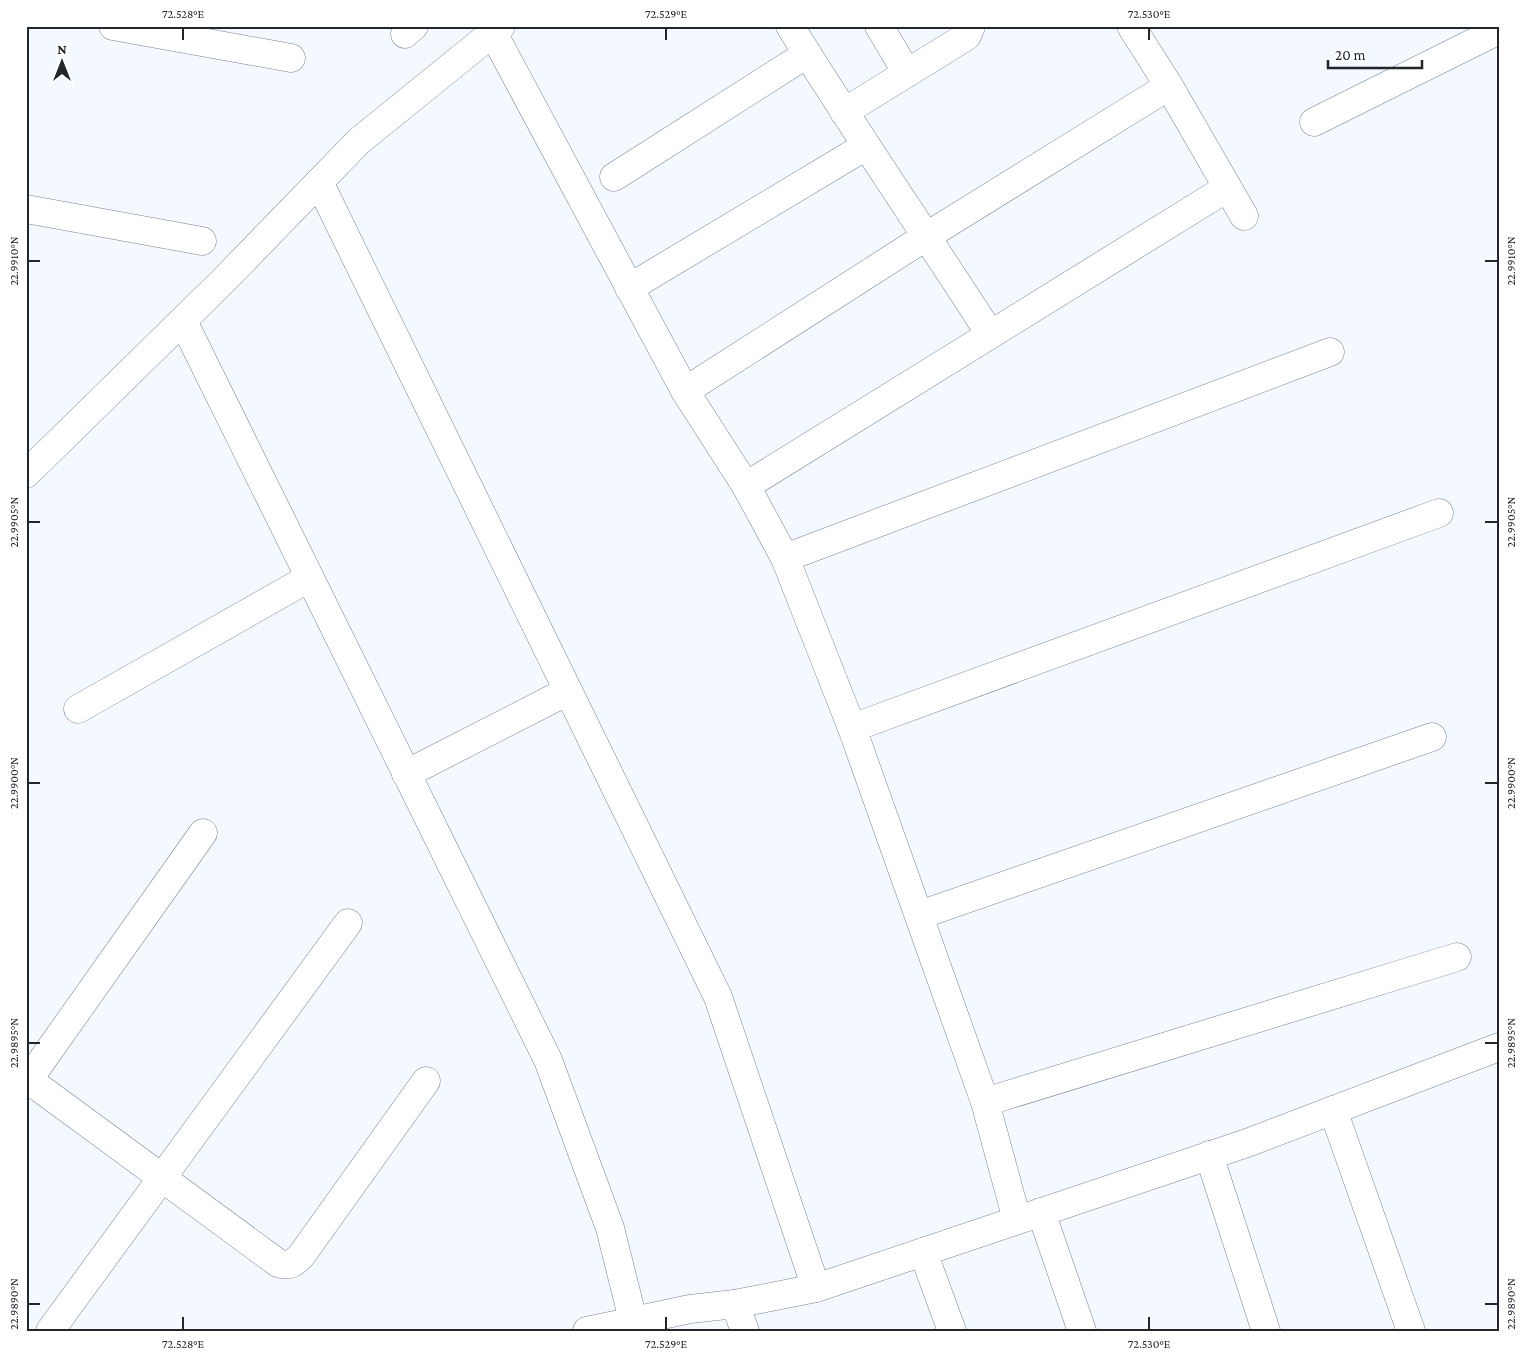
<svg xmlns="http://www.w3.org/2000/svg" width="1525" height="1357" font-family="'Crimson Pro',serif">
  <rect width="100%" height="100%" fill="#f4f9ff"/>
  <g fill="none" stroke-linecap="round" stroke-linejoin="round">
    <g stroke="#788390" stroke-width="29">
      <g id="street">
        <path d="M 113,26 L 291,58"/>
        <path d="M 790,26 C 854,130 924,231 990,334"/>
        <path d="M 879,26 L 907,73"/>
        <path d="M 1131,26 L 1169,86 L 1244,216"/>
        <path d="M 493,33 L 685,391 L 746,486 L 785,558 L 852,728 L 985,1102 L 1017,1220"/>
        <path d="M 405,34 L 414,26"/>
        <path d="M 844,112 L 967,36 L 971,26"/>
        <path d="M 1314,122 L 1499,30"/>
        <path d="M 614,177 L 807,54"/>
        <path d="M 319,182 L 718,997 L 816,1288"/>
        <path d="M 26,209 L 202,241"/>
        <path d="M 629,288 L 866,146"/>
        <path d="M 183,321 L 548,1060 L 610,1228 L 633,1320"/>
        <path d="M 685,391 L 927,236 L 1169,86"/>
        <path d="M 746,486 L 1227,188"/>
        <path d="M 785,558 L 1330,352"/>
        <path d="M 78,709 L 309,578"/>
        <path d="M 852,728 L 1439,513"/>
        <path d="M 406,774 L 568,691"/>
        <path d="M 920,915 L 1432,737"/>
        <path d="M 26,1078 L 278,1263 C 289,1267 294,1263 301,1256 L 426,1081"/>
        <path d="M 26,1083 L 203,833"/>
        <path d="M 985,1102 L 1457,957"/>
        <path d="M 1333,1110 L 1411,1331"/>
        <path d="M 1209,1155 L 1266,1331"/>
        <path d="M 1041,1212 L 1082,1331"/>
        <path d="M 923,1252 L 952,1331"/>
        <path d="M 735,1304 L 745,1331"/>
        <path d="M 50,1331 L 348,923"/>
        <path d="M 587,1331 L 690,1309 L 735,1304 L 816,1288 L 1247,1143 L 1499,1047"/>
      </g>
    </g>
    <g stroke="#788390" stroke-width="29">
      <path id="secondary" d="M 26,474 L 224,280 L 359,141 L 501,26"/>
    </g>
    <use href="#street" stroke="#fff" stroke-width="28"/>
    <use href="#secondary" stroke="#fff" stroke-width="28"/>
  </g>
  <path fill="none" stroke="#21262b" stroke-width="2" d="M 183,28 L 183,40M 666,28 L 666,40M 1149,28 L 1149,40M 28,261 L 40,261M 1485,261 L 1498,261M 28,522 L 40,522M 1485,522 L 1498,522M 28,783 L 40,783M 1485,783 L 1498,783M 28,1043 L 40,1043M 1485,1043 L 1498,1043M 28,1304 L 40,1304M 1485,1304 L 1498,1304M 183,1317 L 183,1330M 666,1317 L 666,1330M 1149,1317 L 1149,1330"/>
  <rect width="1525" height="1357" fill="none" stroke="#ffffff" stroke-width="55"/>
  <g transform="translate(62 62)" stroke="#ffffff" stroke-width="4" paint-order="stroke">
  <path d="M0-4L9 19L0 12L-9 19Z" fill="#21262b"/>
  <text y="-8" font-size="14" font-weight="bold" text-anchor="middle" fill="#21262b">N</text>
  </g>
  <path d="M1328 60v8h94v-8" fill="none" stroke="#21262b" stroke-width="2.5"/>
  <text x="1335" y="60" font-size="15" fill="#21262b" stroke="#ffffff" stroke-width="4" paint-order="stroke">20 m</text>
  <rect x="28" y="28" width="1470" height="1302" fill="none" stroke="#21262b" stroke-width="2"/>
  <g font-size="12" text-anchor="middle" fill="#21262b">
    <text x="183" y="18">72.528°E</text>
    <text x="666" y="18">72.529°E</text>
    <text x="1149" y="18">72.530°E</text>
    <text transform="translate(14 261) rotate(-90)" y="4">22.9910°N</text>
    <text transform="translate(1511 261) rotate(-90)" y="4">22.9910°N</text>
    <text transform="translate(14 522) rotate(-90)" y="4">22.9905°N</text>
    <text transform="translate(1511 522) rotate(-90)" y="4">22.9905°N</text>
    <text transform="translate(14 783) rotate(-90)" y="4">22.9900°N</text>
    <text transform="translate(1511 783) rotate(-90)" y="4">22.9900°N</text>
    <text transform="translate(14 1043) rotate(-90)" y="4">22.9895°N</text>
    <text transform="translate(1511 1043) rotate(-90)" y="4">22.9895°N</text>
    <text transform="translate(14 1304) rotate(-90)" y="4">22.9890°N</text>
    <text transform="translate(1511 1304) rotate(-90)" y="4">22.9890°N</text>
    <text x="183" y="1348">72.528°E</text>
    <text x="666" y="1348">72.529°E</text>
    <text x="1149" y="1348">72.530°E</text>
  </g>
</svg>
